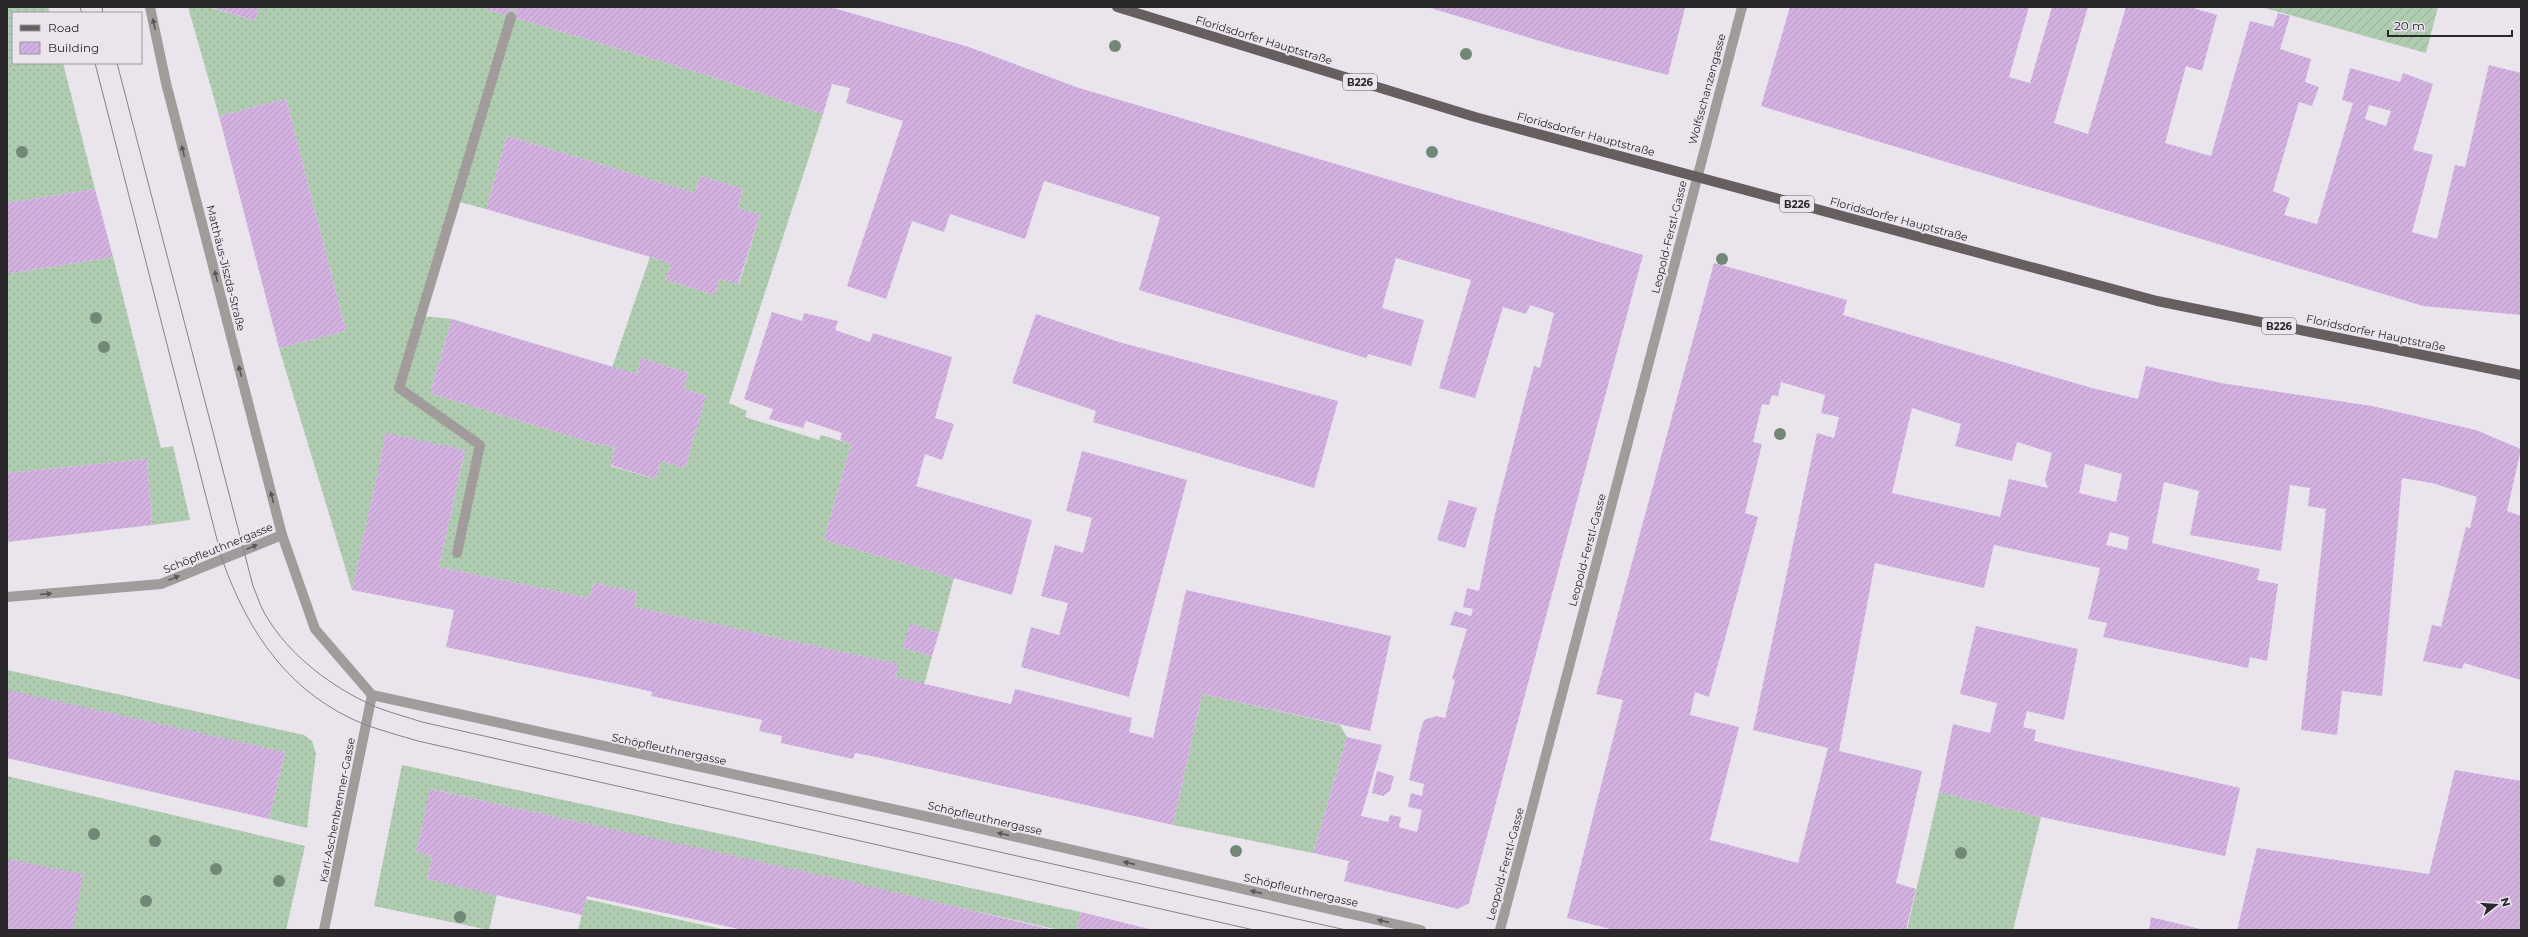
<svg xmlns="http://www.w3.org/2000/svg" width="2528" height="937" font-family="Montserrat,sans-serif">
  <defs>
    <pattern id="grass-dots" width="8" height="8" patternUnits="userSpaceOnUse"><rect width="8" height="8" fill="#afccb0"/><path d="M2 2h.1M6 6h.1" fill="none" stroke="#97af98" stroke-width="1.8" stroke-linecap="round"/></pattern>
    <pattern id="garden-furrows" width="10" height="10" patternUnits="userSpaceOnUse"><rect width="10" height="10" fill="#afccb0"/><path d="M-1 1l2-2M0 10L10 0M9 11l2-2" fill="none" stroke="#97af98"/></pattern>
    <pattern id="building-hatch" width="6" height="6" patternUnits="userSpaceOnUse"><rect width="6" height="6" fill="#d3b2e2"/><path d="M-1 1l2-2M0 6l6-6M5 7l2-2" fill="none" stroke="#b599c2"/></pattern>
  </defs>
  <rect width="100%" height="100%" fill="#eae4ed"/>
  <g fill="url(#grass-dots)" fill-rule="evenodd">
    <path d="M 7,7 L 48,7 L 50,13 L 13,13 L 13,63 L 63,63 L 95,189 L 7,203 Z"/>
    <path d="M 188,7 L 209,7 L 255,21 L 259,7 L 479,7 L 710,76 L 823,114 L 729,403 L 747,411 L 745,417 L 819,440 L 821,435 L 851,444 L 824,540 L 954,578 L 939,633 L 910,625 L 903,648 L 932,656 L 924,685 L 895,677 L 898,664 L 635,607 L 637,592 L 594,583 L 589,598 L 439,567 L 465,450 L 386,434 L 352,590 L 279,348 L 346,331 L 286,99 L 219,116 ZM 507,136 L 695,193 L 700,176 L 743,189 L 738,208 L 760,215 L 739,284 L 719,279 L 715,295 L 666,280 L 671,263 L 650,257 L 612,368 L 637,374 L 641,358 L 688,373 L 684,389 L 706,396 L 685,468 L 661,461 L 656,479 L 610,466 L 615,447 L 592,443 L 430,393 L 452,319 L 421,316 L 456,201 L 486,209 Z"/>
    <path d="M 113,257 L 161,448 L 173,446 L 190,520 L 152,525 L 147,459 L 7,473 L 7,274 Z"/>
    <path d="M 7,670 L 304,735 L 312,741 L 316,753 L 307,828 L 269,819 L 285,752 L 7,691 Z"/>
    <path d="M 1202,694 L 1340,725 L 1347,737 L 1313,853 L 1173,825 Z"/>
    <path d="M 402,765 L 1081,912 L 1077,930 L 1059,930 L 431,789 L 416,852 L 432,856 L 427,879 L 497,894 L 489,930 L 374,906 Z"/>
    <path d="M 7,776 L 305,846 L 286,930 L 7,930 Z"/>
    <path d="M 1939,792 L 2041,817 L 2013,930 L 1907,930 Z"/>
    <path d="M 586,899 L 726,930 L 578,930 Z"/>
  </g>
  <path fill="url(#garden-furrows)" d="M 2261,7 L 2438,7 L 2426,53 Z"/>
  <g fill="url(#building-hatch)" fill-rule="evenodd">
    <path d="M 211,7 L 259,7 L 255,21 Z"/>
    <path d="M 479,7 L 830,7 L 969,47 L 1076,87 L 1643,255 L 1469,903 L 1458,909 L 1344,881 L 1349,861 L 1313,853 L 1347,737 L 1382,745 L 1361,816 L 1388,822 L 1390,815 L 1401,817 L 1399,827 L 1417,832 L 1422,810 L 1408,807 L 1411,793 L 1422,796 L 1424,784 L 1409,780 L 1420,732 L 1424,720 L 1436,716 L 1445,718 L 1455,680 L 1452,679 L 1467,629 L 1450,625 L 1455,611 L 1471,616 L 1473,609 L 1463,607 L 1467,588 L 1479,591 L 1495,514 L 1534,366 L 1540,368 L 1554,313 L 1530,305 L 1526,314 L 1503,307 L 1475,398 L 1439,388 L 1471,280 L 1396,258 L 1382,308 L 1424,320 L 1411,366 L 1368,354 L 1366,358 L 1139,290 L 1160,217 L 1044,181 L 1025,239 L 950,214 L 944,232 L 912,221 L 886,299 L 847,286 L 903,121 L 846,103 L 850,88 L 832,84 L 823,114 L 710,76 Z"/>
    <path d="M 1427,7 L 1680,7 L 1685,8 L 1668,75 L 1563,48 Z"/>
    <path d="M 1790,7 L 2029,7 L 2009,77 L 2030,83 L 2052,7 L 2088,7 L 2054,123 L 2088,134 L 2126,7 L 2190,7 L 2217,15 L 2202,71 L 2186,66 L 2165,143 L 2211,156 L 2250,21 L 2273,27 L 2278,13 L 2290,16 L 2280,49 L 2311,59 L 2305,82 L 2319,87 L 2312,106 L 2299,102 L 2273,191 L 2290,198 L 2284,215 L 2317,224 L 2353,103 L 2342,100 L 2350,68 L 2400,82 L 2403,73 L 2433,84 L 2413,150 L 2433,155 L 2412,232 L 2437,239 L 2455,165 L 2465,167 L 2489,65 L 2521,73 L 2521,315 L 2423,306 L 1761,106 ZM 2369,105 L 2391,111 L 2386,126 L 2365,119 Z"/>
    <path d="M 286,99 L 346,331 L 279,348 L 219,116 Z"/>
    <path d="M 507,136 L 695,193 L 700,176 L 743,189 L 738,208 L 760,215 L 738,284 L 719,279 L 715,295 L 666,280 L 671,263 L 486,209 Z"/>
    <path d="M 95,189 L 113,257 L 7,274 L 7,203 Z"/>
    <path d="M 1714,263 L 1847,300 L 1843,315 L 2092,388 L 2138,399 L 2146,366 L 2221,383 L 2372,406 L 2476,430 L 2521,449 L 2507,511 L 2521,516 L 2521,680 L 2464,663 L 2462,669 L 2423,661 L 2432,625 L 2441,627 L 2466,527 L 2470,528 L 2477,497 L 2432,483 L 2402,478 L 2382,696 L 2342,691 L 2337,735 L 2301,730 L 2326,509 L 2308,506 L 2310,488 L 2290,485 L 2281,551 L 2190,535 L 2199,491 L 2164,482 L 2152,543 L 2260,569 L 2257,580 L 2278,584 L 2267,661 L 2250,657 L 2248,668 L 2103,637 L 2107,623 L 2088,619 L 2100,568 L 1994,545 L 1984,588 L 1875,563 L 1839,751 L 1922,771 L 1896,883 L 1916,889 L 1906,930 L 1614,930 L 1567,918 L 1623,700 L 1596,694 ZM 1781,382 L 1825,395 L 1821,413 L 1839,417 L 1834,438 L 1817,433 L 1753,730 L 1828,748 L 1798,863 L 1710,840 L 1739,727 L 1690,715 L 1695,692 L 1709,697 L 1758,517 L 1745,513 L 1762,444 L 1753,442 L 1762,404 L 1769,405 L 1772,395 L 1778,396 ZM 1912,408 L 1961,424 L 1955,446 L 2012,461 L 2017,442 L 2052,453 L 2045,480 L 2048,488 L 2009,479 L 2000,517 L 1892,493 ZM 2085,464 L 2122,474 L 2116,502 L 2079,493 ZM 2110,532 L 2129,537 L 2127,550 L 2106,545 Z"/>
    <path d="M 772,312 L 802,321 L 804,313 L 838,321 L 835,330 L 870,342 L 873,333 L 952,357 L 935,418 L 954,424 L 942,460 L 925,454 L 916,486 L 1032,520 L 1012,595 L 824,540 L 851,444 L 840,440 L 842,433 L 806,421 L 803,428 L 769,419 L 773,409 L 744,399 Z"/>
    <path d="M 1036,314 L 1119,342 L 1338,401 L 1314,488 L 1093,422 L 1096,411 L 1012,383 Z"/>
    <path d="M 452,319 L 637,374 L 641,358 L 688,373 L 684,389 L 706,396 L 685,468 L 661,461 L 656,479 L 610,465 L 615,447 L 592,443 L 430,393 Z"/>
    <path d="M 386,433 L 465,450 L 439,567 L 589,598 L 594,583 L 637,592 L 635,607 L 899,664 L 895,677 L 1011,704 L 1015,689 L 1132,718 L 1129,732 L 1153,738 L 1186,590 L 1391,636 L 1370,731 L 1202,694 L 1173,825 L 876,757 L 855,753 L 853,759 L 781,743 L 782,736 L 759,731 L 762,720 L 651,696 L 652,692 L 636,688 L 446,647 L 454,610 L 352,590 Z"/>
    <path d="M 1082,451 L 1187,480 L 1129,697 L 1021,667 L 1031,627 L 1059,635 L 1068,603 L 1041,596 L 1055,545 L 1083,553 L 1092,518 L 1066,511 Z"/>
    <path d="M 147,459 L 152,525 L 7,542 L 7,473 Z"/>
    <path d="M 1449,500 L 1477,508 L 1465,548 L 1437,540 Z"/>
    <path d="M 910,624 L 939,633 L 932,656 L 903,648 Z"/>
    <path d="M 1976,626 L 2078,649 L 2064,720 L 2027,711 L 2023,727 L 2036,730 L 2034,741 L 2240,788 L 2225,856 L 2041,817 L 1939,792 L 1953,724 L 1990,733 L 1997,703 L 1960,694 Z"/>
    <path d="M 7,690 L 285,752 L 269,819 L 7,758 Z"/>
    <path d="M 2455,770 L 2521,781 L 2521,930 L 2237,930 L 2257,848 L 2429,874 Z"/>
    <path d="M 1377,771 L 1394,776 L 1390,791 L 1383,796 L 1372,793 Z"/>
    <path d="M 430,789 L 843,880 L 1054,930 L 743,930 L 587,896 L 582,915 L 427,879 L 432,856 L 416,852 Z"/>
    <path d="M 7,859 L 83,874 L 73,930 L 7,929 Z"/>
    <path d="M 1081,912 L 1149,929 L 1149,930 L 1077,930 Z"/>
    <path d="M 2151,917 L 2200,929 L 2200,930 L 2149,930 Z"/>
  </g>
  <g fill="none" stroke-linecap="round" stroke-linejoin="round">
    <path stroke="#c4bec6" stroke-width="10" stroke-dasharray="10 5" stroke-linecap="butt" d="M 511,17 L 513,7"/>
    <g stroke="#a19b9c" stroke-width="10">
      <path d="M 150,7 L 166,83 L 282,535 L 315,629 L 372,695 L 947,821 L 1421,930"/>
      <path d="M 457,553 L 480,445 L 399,388 L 511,17"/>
      <path d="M 7,597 L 161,584 L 282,535"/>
      <path d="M 324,930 L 372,695"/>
      <path d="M 1500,930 L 1742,7"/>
    </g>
    <path stroke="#675e60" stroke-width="10" d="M 1117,7 L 1475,117 L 2157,301 L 2521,375"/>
    <g stroke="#878389" stroke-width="1">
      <path d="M 80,7 L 82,13"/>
      <path d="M 102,7 L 103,13"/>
      <path d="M 95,63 L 222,559 C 248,633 290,695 366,725 C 383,731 401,736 418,741 L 1254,930"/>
      <path d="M 117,63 L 253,586 C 257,595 260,606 265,614 C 289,656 333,688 376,707 C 391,713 407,717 422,722 L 1346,930"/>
    </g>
  </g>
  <g fill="#708875">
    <circle cx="1115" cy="46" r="6"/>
    <circle cx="1466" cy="54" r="6"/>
    <circle cx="22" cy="152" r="6"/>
    <circle cx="1432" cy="152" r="6"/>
    <circle cx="1722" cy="259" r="6"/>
    <circle cx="96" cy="318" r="6"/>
    <circle cx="104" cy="347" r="6"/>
    <circle cx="1780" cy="434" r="6"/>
    <circle cx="94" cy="834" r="6"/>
    <circle cx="155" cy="841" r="6"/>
    <circle cx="1236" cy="851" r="6"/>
    <circle cx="1961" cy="853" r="6"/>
    <circle cx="216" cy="869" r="6"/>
    <circle cx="279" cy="881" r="6"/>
    <circle cx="146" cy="901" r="6"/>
    <circle cx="460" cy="917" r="6"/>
  </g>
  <defs><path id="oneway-solid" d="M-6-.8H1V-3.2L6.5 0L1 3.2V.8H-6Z"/></defs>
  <g fill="#5a5658">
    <use href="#oneway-solid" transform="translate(154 24) rotate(-102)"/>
    <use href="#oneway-solid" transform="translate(183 151) rotate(-104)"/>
    <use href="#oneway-solid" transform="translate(216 276) rotate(-104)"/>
    <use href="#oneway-solid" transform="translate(240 371) rotate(-104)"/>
    <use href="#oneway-solid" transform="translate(272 497) rotate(-104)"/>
    <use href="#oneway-solid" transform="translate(252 547) rotate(-22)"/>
    <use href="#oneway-solid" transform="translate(174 578) rotate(-22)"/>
    <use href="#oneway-solid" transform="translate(46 594) rotate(-5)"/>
    <use href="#oneway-solid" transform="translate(1003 834) rotate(-167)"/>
    <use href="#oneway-solid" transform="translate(1129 863) rotate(-167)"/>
    <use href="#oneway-solid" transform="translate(1256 892) rotate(-167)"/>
    <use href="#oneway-solid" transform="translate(1383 921) rotate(-167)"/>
  </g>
  <g text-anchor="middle" stroke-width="4" stroke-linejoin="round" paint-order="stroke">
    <g fill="#eae4ed" stroke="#646065" stroke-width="1">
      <rect x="1343" y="74" width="34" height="16" rx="3"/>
      <rect x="1780" y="196" width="34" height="16" rx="3"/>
      <rect x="2262" y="318" width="34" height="16" rx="3"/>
    </g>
    <g font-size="10" font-weight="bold" fill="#2a282b">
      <text x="1360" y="86">B226</text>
      <text x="1797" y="208">B226</text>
      <text x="2279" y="330">B226</text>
    </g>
    <g font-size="11" fill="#2a282b" stroke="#eae4ed">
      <text transform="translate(1264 40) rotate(17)" y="4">Floridsdorfer Hauptstraße</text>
      <text transform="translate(1707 89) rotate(-75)" y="4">Wolfsschanzengasse</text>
      <text transform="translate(1586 134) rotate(15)" y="4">Floridsdorfer Hauptstraße</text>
      <text transform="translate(1899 219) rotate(15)" y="4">Floridsdorfer Hauptstraße</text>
      <text transform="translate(1669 237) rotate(-76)" y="4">Leopold-Ferstl-Gasse</text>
      <text transform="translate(226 268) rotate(76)" y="4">Matthäus-Jiszda-Straße</text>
      <text transform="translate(2376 333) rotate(12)" y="4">Floridsdorfer Hauptstraße</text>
      <text transform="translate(218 548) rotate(-22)" y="4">Schöpfleuthnergasse</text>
      <text transform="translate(1587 550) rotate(-75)" y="4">Leopold-Ferstl-Gasse</text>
      <text transform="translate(669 749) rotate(12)" y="4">Schöpfleuthnergasse</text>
      <text transform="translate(337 810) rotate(-79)" y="4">Karl-Aschenbrenner-Gasse</text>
      <text transform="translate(985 818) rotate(13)" y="4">Schöpfleuthnergasse</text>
      <text transform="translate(1505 864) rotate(-75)" y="4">Leopold-Ferstl-Gasse</text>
      <text transform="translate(1301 890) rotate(13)" y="4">Schöpfleuthnergasse</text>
    </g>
  </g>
  <rect width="2528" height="937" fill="none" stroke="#2a282b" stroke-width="16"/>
  <rect x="12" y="12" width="130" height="52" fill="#eae4ed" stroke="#9d999f"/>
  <rect x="20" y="25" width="20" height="6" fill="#675e60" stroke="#9d999f"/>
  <text x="48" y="32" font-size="12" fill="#2a282b">Road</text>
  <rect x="20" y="42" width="20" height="12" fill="url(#building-hatch)" stroke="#9d999f"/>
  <text x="48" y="52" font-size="12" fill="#2a282b">Building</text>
  <g transform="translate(2496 905) rotate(73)" stroke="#eae4ed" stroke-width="3" paint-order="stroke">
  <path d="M0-3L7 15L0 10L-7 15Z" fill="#2a282b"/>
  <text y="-6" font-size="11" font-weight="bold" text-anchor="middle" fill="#2a282b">N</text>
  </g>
  <path d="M2388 30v6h124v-6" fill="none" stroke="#2a282b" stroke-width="2"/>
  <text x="2394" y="30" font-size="12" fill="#2a282b" stroke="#eae4ed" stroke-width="3" paint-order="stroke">20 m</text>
</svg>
